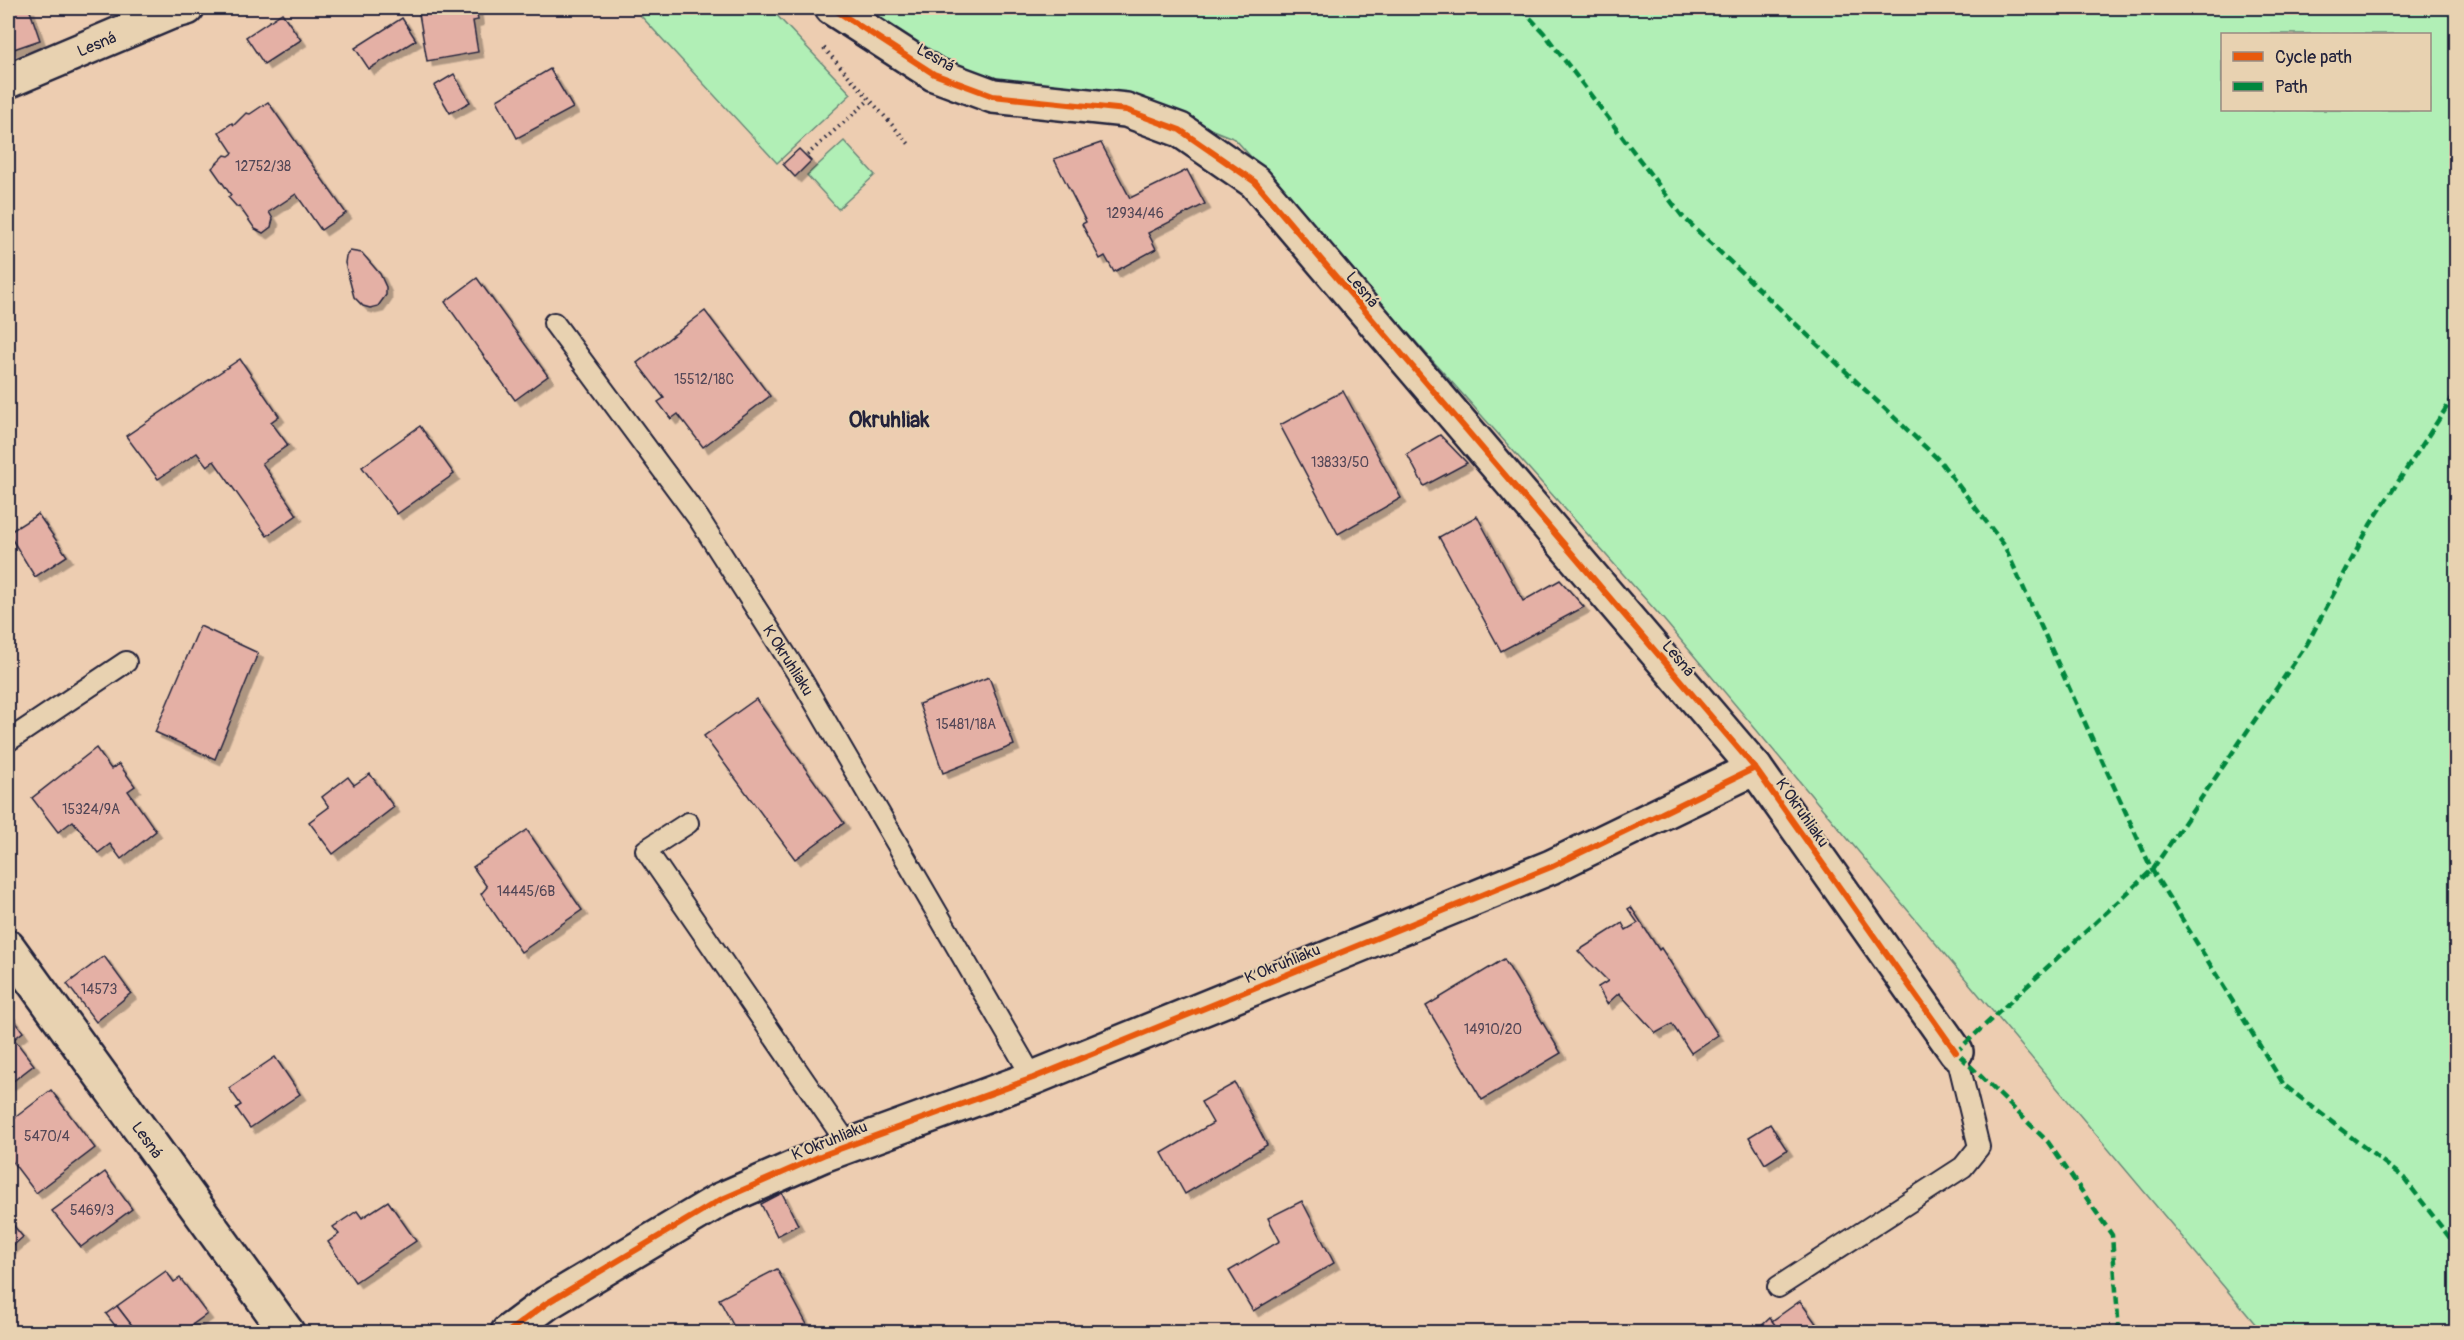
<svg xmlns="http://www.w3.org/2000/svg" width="2464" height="1340" font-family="Pangolin,sans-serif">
  <defs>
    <filter id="shadow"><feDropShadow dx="5.5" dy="5.5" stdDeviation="0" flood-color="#0004"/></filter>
  </defs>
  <rect width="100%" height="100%" fill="#edcdb1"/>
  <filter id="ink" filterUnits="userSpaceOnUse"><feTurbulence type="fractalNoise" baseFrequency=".0167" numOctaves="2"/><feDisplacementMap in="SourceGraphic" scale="12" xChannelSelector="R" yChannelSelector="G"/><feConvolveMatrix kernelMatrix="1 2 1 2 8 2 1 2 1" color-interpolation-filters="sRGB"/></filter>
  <g filter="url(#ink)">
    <g fill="#b1efb6" stroke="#6a8878" stroke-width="1.5" fill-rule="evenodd">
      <path d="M 650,8 L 770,8 L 851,94 L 777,163 L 641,16 Z"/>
      <path d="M 847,8 L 2456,8 L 2456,1332 L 2262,1332 L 1664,620 L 1235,139 L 1158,108 L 938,68 ZM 2222,34 L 2430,34 L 2430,110 L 2222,110 Z"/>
      <path d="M 844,141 L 875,175 L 838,209 L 807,175 Z"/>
    </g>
    <g fill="#e4b0a5" stroke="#22223b" stroke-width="1.5" filter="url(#shadow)">
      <path d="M 8,8 L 29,8 L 40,40 L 11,50 L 8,40 Z"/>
      <path d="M 418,8 L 476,8 L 478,20 L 473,21 L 478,52 L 427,61 Z"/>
      <path d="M 282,13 L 301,40 L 264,64 L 246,37 Z"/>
      <path d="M 402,18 L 416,40 L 369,69 L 355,48 Z"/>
      <path d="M 550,69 L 573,108 L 517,138 L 497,100 Z"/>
      <path d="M 454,74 L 470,102 L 450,113 L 434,86 Z"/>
      <path d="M 268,102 L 346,213 L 321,230 L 296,194 L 269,212 L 273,219 L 271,227 L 263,233 L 255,229 L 239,206 L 237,207 L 228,197 L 231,195 L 212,168 L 225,155 L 229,156 L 233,153 L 219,132 L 232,123 L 234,125 L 246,113 L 250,114 Z"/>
      <path d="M 1101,143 L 1130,198 L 1187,170 L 1205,204 L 1148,233 L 1156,249 L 1114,272 L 1105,256 L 1100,259 L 1082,224 L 1086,222 L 1054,159 Z"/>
      <path d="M 799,149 L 811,161 L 795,177 L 783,164 Z"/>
      <path d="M 350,251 L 362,253 L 380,274 L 386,287 L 386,295 L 378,306 L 370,308 L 363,306 L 354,297 L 345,263 L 346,256 Z"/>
      <path d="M 477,278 L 548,376 L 515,400 L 445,302 Z"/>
      <path d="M 705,311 L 770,396 L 703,447 L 678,414 L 671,419 L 658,402 L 664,398 L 637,363 Z"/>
      <path d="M 240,359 L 279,416 L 271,422 L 288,445 L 262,463 L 297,515 L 267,536 L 214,461 L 207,466 L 197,453 L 158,479 L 126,436 Z"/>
      <path d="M 1343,391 L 1401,498 L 1338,534 L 1280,425 Z"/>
      <path d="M 420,426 L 454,474 L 397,514 L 362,467 Z"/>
      <path d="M 1440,435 L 1467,463 L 1424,486 L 1407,454 Z"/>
      <path d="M 38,514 L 67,556 L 35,577 L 8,533 Z"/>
      <path d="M 1477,516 L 1523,601 L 1560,580 L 1584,607 L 1501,651 L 1439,537 Z"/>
      <path d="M 200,626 L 258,653 L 215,759 L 155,732 Z"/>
      <path d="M 989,677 L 1014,745 L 943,773 L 919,704 Z"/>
      <path d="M 756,699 L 844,823 L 795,859 L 704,736 Z"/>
      <path d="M 96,748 L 111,769 L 119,764 L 135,786 L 128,791 L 156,831 L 121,859 L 110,844 L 98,853 L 73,821 L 58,832 L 32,798 Z"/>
      <path d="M 370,774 L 394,807 L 333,854 L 309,822 L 329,807 L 322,797 L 348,777 L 354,785 Z"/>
      <path d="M 527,830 L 582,910 L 521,952 L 481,894 L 487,887 L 473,867 Z"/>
      <path d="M 1631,907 L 1659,950 L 1661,948 L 1718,1035 L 1691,1053 L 1672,1024 L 1656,1033 L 1619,993 L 1607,1004 L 1598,987 L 1608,981 L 1578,951 L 1622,923 L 1626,930 L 1638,923 L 1628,909 Z"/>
      <path d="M 104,956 L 131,993 L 96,1022 L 67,984 Z"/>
      <path d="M 1504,959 L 1561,1053 L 1482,1100 L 1426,1006 Z"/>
      <path d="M 8,1011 L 23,1032 L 14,1039 L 34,1065 L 8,1085 Z"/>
      <path d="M 275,1057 L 300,1094 L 250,1128 L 236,1108 L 241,1105 L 229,1088 Z"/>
      <path d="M 1235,1083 L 1267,1145 L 1185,1194 L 1162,1153 L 1213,1123 L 1201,1102 Z"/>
      <path d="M 51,1090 L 95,1148 L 36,1193 L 8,1156 L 8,1123 Z"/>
      <path d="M 1770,1124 L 1787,1150 L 1765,1164 L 1749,1137 Z"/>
      <path d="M 105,1172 L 132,1209 L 81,1247 L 52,1211 Z"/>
      <path d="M 782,1193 L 798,1225 L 777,1236 L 761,1204 Z"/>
      <path d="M 388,1201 L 416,1241 L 355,1282 L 328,1242 L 339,1234 L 333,1227 L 357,1211 L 362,1218 Z"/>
      <path d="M 1302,1201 L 1334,1263 L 1253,1311 L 1229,1271 L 1280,1241 L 1268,1218 Z"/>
      <path d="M 8,1219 L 23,1237 L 8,1250 Z"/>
      <path d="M 777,1269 L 811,1332 L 737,1332 L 719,1299 Z"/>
      <path d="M 166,1271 L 174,1282 L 180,1278 L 207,1314 L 182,1332 L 137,1332 L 117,1306 Z"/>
      <path d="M 1800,1301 L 1822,1332 L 1780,1332 L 1772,1321 Z"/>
      <path d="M 117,1306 L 137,1332 L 120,1332 L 106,1314 Z"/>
      <path d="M 1770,1318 L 1780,1332 L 1748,1332 L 1751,1327 L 1756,1331 Z"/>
    </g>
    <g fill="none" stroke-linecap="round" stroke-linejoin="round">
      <g stroke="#22223b" stroke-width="24">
        <g id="service">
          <path id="s1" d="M 554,323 L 699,519 L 803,682 L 1033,1078"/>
          <path d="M 8,741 L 126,662"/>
          <path d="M 688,823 L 646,850 L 849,1146"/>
          <path d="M 1778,1287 L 1963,1167 L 1979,1147 L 1956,1052"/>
        </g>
      </g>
      <g stroke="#22223b" stroke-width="38">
        <g id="minor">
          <path d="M 832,8 L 934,74 L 993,96 L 1126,110 L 1180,130 L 1255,182 L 1755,768"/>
          <path id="s2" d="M 8,81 L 169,13 L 187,8"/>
          <path id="s3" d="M 8,947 L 287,1332"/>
          <path d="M 508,1332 L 547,1303 L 720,1200 L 823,1155 L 1033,1078 L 1551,867 L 1755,768 L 1956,1052"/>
        </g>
      </g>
      <g stroke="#22223b" stroke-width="4" stroke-dasharray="1.5 4.5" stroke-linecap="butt">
        <path d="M 787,8 L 795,16"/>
        <path d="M 824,48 L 909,144"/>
        <path d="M 807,155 L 869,100"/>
      </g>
      <use href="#service" stroke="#e8d2b1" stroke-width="20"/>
      <use href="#minor" stroke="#e8d2b1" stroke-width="33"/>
      <g stroke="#00873e" stroke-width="4.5" stroke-dasharray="9 4.5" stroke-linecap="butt">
        <path d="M 1521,8 L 1544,33 L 1682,216 L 1939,460 L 2004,545 L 2152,870 L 2284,1085 L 2404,1178 L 2456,1246"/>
        <path d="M 2119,1332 L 2112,1235 L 2048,1142 L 1956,1052 L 2152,870 L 2307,644 L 2370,525 L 2456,393"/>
      </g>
      <g stroke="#e8d2b1" stroke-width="10">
        <g id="cycleway">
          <path d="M 832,8 L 934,74 L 993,96 L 1126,110 L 1180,130 L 1255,182 L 1755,768"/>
          <path d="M 508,1332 L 547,1303 L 720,1200 L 823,1155 L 1033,1078 L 1551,867 L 1755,768 L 1956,1052"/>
        </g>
      </g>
      <use href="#cycleway" stroke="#e8590c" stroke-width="6"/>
    </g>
  </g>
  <g text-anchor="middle" stroke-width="4.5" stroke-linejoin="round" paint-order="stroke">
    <g font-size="14" fill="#524656">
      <text x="263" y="171">12752/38</text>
      <text x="1135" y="218">12934/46</text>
      <text x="704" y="384">15512/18C</text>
      <text x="1340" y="467">13833/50</text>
      <text x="966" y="729">15481/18A</text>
      <text x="91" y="814">15324/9A</text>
      <text x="526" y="896">14445/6B</text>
      <text x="99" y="994">14573</text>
      <text x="1493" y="1034">14910/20</text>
      <text x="47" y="1141">5470/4</text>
      <text x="92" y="1215">5469/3</text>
    </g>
    <g font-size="16" fill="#22223b" stroke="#e8d2b1">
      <text dy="6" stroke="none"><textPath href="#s2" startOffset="96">Lesná</textPath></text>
      <text transform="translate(936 57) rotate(29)" y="6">Lesná</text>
      <text transform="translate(1363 289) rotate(50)" y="6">Lesná</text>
      <text transform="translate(1679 658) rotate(50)" y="6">Lesná</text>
      <text dy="6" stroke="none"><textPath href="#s1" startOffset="411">K Okruhliaku</textPath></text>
      <text transform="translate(1803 812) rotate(55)" y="6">K Okruhliaku</text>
      <text transform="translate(1282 963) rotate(-22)" y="6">K Okruhliaku</text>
      <text dy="6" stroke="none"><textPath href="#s3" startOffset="238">Lesná</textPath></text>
      <text transform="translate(829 1140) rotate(-22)" y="6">K Okruhliaku</text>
    </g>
    <g font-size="22" font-weight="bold" fill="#22223b" stroke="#e8d2b1">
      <text x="889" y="427">Okruhliak</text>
    </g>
  </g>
  <rect width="2464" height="1340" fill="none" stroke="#e8d2b1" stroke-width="30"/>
  <rect x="15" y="15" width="2434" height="1310" fill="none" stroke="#22223b" stroke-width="2" filter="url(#ink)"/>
  <rect x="2221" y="33" width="210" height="78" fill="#e8d2b1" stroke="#998c82" stroke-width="1.5"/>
  <rect x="2233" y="52" width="30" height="9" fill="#e8590c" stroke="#998c82" stroke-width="1.5"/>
  <text x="2275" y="63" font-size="18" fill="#22223b">Cycle path</text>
  <rect x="2233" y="82" width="30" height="9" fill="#00873e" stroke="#998c82" stroke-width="1.5"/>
  <text x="2275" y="93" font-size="18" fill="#22223b">Path</text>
</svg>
